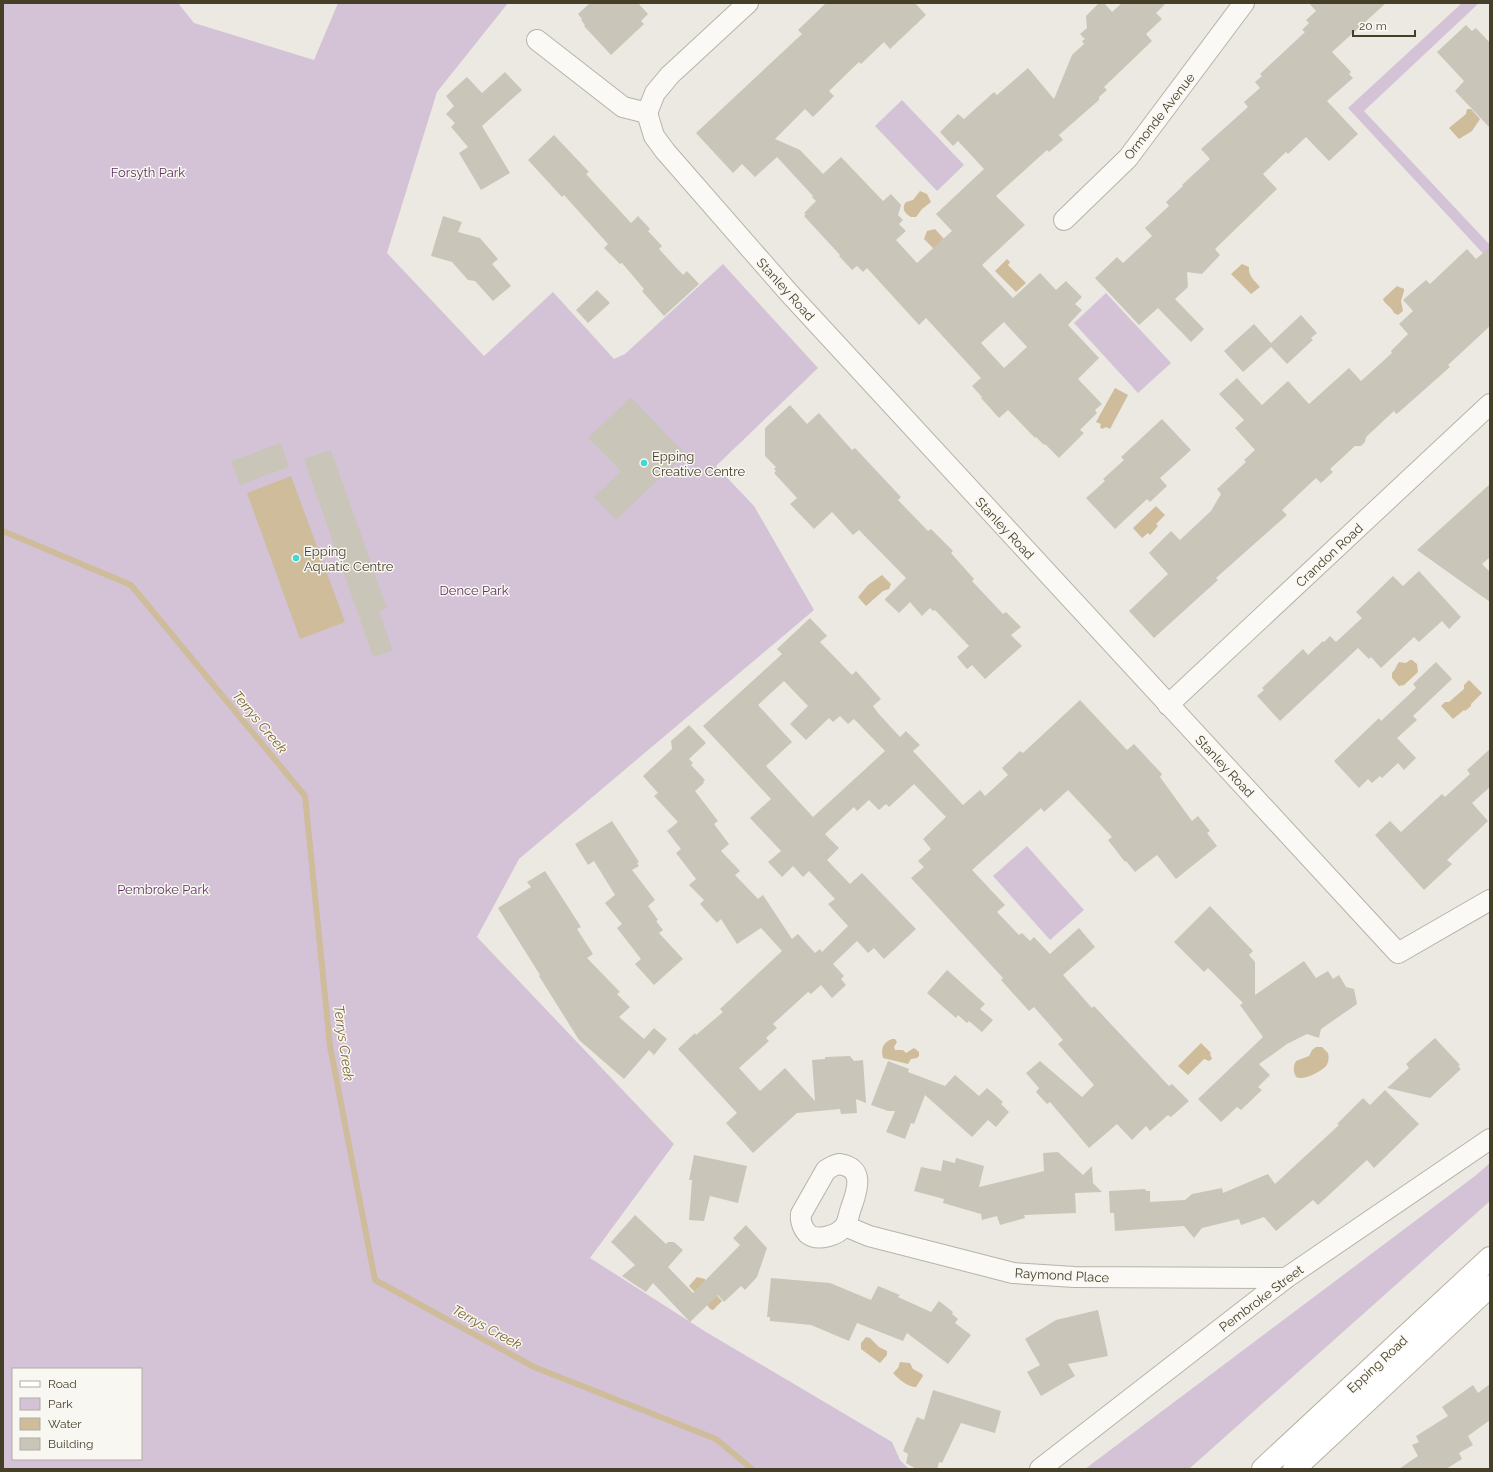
<svg xmlns="http://www.w3.org/2000/svg" width="1493" height="1472" font-family="Raleway,sans-serif">
  <rect width="100%" height="100%" fill="#ece9e2"/>
  <g fill="#d4c3d6" fill-rule="evenodd">
    <path d="M 3,3 L 178,3 L 194,23 L 314,60 L 338,3 L 508,3 L 437,92 L 387,253 L 484,356 L 553,292 L 614,359 L 625,354 L 723,264 L 818,368 L 716,466 L 754,506 L 814,610 L 519,859 L 477,937 L 674,1144 L 590,1258 L 706,1332 L 892,1442 L 900,1460 L 909,1469 L 3,1469 ZM 13,1369 L 141,1369 L 141,1459 L 13,1459 Z"/>
    <path d="M 1462,3 L 1479,3 L 1364,111 L 1490,245 L 1490,261 L 1348,108 Z"/>
    <path d="M 902,100 L 964,165 L 937,191 L 875,126 Z"/>
    <path d="M 1106,293 L 1171,363 L 1138,393 L 1074,323 Z"/>
    <path d="M 1027,846 L 1084,910 L 1050,940 L 993,876 Z"/>
    <path d="M 1490,1163 L 1490,1201 L 1189,1469 L 1085,1469 L 1475,1176 Z"/>
  </g>
  <g fill="#cebc9b">
    <path d="M 1467,109 L 1471,109 L 1480,119 L 1472,131 L 1459,139 L 1449,128 L 1466,114 Z"/>
    <path d="M 920,191 L 927,194 L 931,202 L 922,209 L 916,217 L 911,217 C 905,214 901,208 906,202 L 913,200 Z"/>
    <path d="M 935,229 L 953,249 L 943,258 L 924,239 L 927,231 Z"/>
    <path d="M 1007,259 L 1010,262 L 1008,265 L 1026,283 L 1016,292 L 995,271 Z"/>
    <path d="M 1242,264 L 1249,267 C 1248,276 1255,281 1260,287 L 1251,294 L 1231,274 Z"/>
    <path d="M 1397,286 L 1404,289 L 1404,291 L 1401,301 L 1403,311 L 1398,315 L 1394,313 C 1391,306 1384,304 1383,299 Z"/>
    <path d="M 1115,388 L 1128,395 L 1110,429 L 1106,427 L 1102,429 L 1100,427 L 1101,424 L 1096,422 Z"/>
    <path d="M 291,476 L 345,622 L 300,639 L 247,493 Z"/>
    <path d="M 1156,506 L 1165,515 L 1156,524 L 1158,526 L 1150,535 L 1148,533 L 1142,538 L 1133,528 Z"/>
    <path d="M 882,575 L 891,584 L 889,589 L 883,591 L 866,606 L 858,597 L 868,585 Z"/>
    <path d="M 1410,660 L 1412,660 L 1417,664 L 1418,672 L 1404,685 L 1399,686 L 1392,678 L 1392,673 C 1396,669 1396,666 1399,662 L 1406,663 Z"/>
    <path d="M 1469,680 L 1482,693 L 1471,704 L 1471,706 L 1465,711 L 1464,710 L 1453,719 L 1441,706 L 1445,702 L 1449,702 L 1464,689 L 1464,685 Z"/>
    <path d="M 892,1039 L 895,1039 L 897,1042 L 894,1047 L 895,1050 L 903,1050 L 906,1053 L 914,1048 L 919,1052 L 919,1056 L 917,1058 L 911,1059 L 908,1064 L 883,1058 C 881,1049 882,1043 892,1039 Z"/>
    <path d="M 1201,1043 L 1211,1053 L 1210,1054 L 1212,1059 L 1209,1061 L 1204,1059 L 1188,1075 L 1178,1066 Z"/>
    <path d="M 1316,1047 L 1322,1047 L 1328,1053 C 1329,1057 1329,1062 1326,1066 C 1320,1072 1304,1081 1296,1077 C 1293,1071 1293,1067 1296,1061 L 1309,1056 L 1312,1050 Z"/>
    <path d="M 697,1277 L 705,1279 L 707,1285 L 722,1301 L 713,1310 L 710,1309 L 708,1306 L 689,1286 Z"/>
    <path d="M 866,1337 L 870,1338 L 879,1347 L 887,1351 L 887,1355 L 880,1363 L 861,1349 L 861,1343 Z"/>
    <path d="M 900,1362 L 910,1363 L 913,1369 L 922,1374 L 923,1376 L 916,1387 C 908,1387 898,1379 893,1373 L 898,1368 Z"/>
  </g>
  <g fill="none" stroke-linecap="round" stroke-linejoin="round">
    <path stroke="#cebc9b" stroke-width="6" d="M 3,531 L 131,585 L 305,796 L 330,1046 L 375,1280 L 534,1367 L 716,1439 L 752,1469"/>
  </g>
  <g fill="#cac5b9" fill-rule="evenodd">
    <path d="M 590,3 L 638,3 L 648,14 L 641,21 L 644,24 L 611,55 L 584,26 L 585,25 L 581,20 L 582,19 L 578,14 Z"/>
    <path d="M 826,3 L 915,3 L 926,15 L 890,49 L 884,42 L 861,64 L 859,62 L 829,91 L 834,96 L 813,117 L 805,109 L 775,139 L 800,150 L 823,174 L 841,157 L 883,201 L 891,194 L 901,205 L 898,215 L 903,220 L 899,224 L 906,231 L 896,240 L 917,263 L 952,231 L 936,214 L 984,169 L 958,141 L 953,146 L 940,132 L 958,114 L 964,119 L 994,92 L 997,95 L 1028,68 L 1054,99 L 1072,55 L 1084,44 L 1082,41 L 1085,39 L 1080,34 L 1087,28 L 1086,16 L 1098,4 L 1105,4 L 1112,12 L 1122,3 L 1166,3 L 1156,13 L 1162,19 L 1146,34 L 1152,41 L 1104,87 L 1107,90 L 1099,97 L 1099,100 L 1059,135 L 1063,140 L 1049,152 L 1047,150 L 996,196 L 1025,225 L 982,265 L 1013,298 L 1040,273 L 1056,290 L 1066,281 L 1082,297 L 1075,304 L 1082,310 L 1068,325 L 1099,358 L 1078,379 L 1102,404 L 1095,410 L 1097,413 L 1080,430 L 1084,433 L 1059,458 L 1045,444 L 1044,445 L 1036,437 L 1035,438 L 1008,410 L 999,418 L 981,398 L 982,397 L 972,386 L 981,378 L 926,318 L 919,325 L 867,268 L 863,272 L 857,266 L 852,270 L 839,256 L 840,255 L 804,216 L 806,214 L 804,213 L 816,201 L 812,197 L 813,196 L 777,157 L 755,177 L 742,164 L 733,173 L 696,133 L 802,34 L 798,30 ZM 1004,322 L 1027,347 L 1004,368 L 981,343 Z"/>
    <path d="M 1309,3 L 1386,3 L 1332,52 L 1351,72 L 1349,74 L 1353,78 L 1327,101 L 1358,134 L 1329,161 L 1306,137 L 1288,154 L 1286,152 L 1263,174 L 1277,189 L 1215,249 L 1220,255 L 1202,274 L 1187,272 L 1188,287 L 1175,299 L 1204,329 L 1191,342 L 1158,308 L 1139,325 L 1095,278 L 1117,257 L 1123,263 L 1152,236 L 1145,228 L 1169,206 L 1166,202 L 1183,186 L 1182,185 L 1210,159 L 1201,149 L 1248,107 L 1244,102 L 1260,88 L 1255,82 L 1262,76 L 1260,74 L 1305,32 L 1302,30 L 1309,23 L 1306,20 L 1316,11 Z"/>
    <path d="M 1466,25 L 1472,31 L 1476,28 L 1490,43 L 1490,128 L 1455,91 L 1464,81 L 1437,52 Z"/>
    <path d="M 505,72 L 522,90 L 482,126 L 510,173 L 481,190 L 459,153 L 468,147 L 451,127 L 455,123 L 446,114 L 454,106 L 446,96 L 467,77 L 482,93 Z"/>
    <path d="M 554,135 L 589,172 L 586,174 L 631,223 L 638,216 L 650,229 L 648,231 L 662,246 L 659,249 L 683,275 L 687,271 L 699,284 L 664,316 L 642,291 L 644,289 L 622,263 L 620,264 L 604,248 L 608,244 L 564,195 L 562,197 L 528,160 Z"/>
    <path d="M 443,216 L 462,222 L 458,232 L 480,238 L 498,259 L 492,264 L 511,286 L 493,301 L 475,281 L 468,280 L 452,262 L 431,256 Z"/>
    <path d="M 1490,247 L 1490,326 L 1448,365 L 1450,367 L 1398,413 L 1396,414 L 1394,411 L 1366,437 L 1365,442 L 1361,446 L 1355,446 L 1330,469 L 1333,472 L 1321,483 L 1316,478 L 1282,510 L 1287,515 L 1216,578 L 1218,580 L 1197,599 L 1154,638 L 1129,611 L 1168,574 L 1149,553 L 1171,531 L 1180,540 L 1211,511 L 1221,494 L 1217,489 L 1246,462 L 1244,460 L 1255,450 L 1235,428 L 1244,420 L 1219,394 L 1237,378 L 1262,405 L 1288,381 L 1309,404 L 1349,368 L 1361,381 L 1392,353 L 1391,351 L 1408,334 L 1399,324 L 1413,311 L 1403,300 L 1426,280 L 1430,284 L 1467,249 L 1476,259 Z"/>
    <path d="M 597,290 L 610,303 L 588,323 L 576,310 Z"/>
    <path d="M 1301,315 L 1317,333 L 1311,338 L 1313,340 L 1287,364 L 1271,347 L 1243,372 L 1224,351 L 1254,324 L 1271,343 Z"/>
    <path d="M 631,397 L 685,454 L 616,520 L 594,497 L 621,471 L 588,438 Z"/>
    <path d="M 790,405 L 807,424 L 819,413 L 852,450 L 855,448 L 901,497 L 898,500 L 928,531 L 931,529 L 953,551 L 951,553 L 974,579 L 972,581 L 1003,614 L 1006,612 L 1021,627 L 1011,635 L 1022,646 L 985,679 L 972,665 L 967,669 L 957,657 L 969,646 L 935,610 L 933,611 L 930,608 L 922,616 L 910,602 L 899,613 L 885,600 L 885,599 L 906,578 L 859,530 L 853,535 L 832,512 L 814,529 L 790,504 L 797,498 L 774,473 L 776,471 L 774,469 L 776,467 L 765,456 L 765,428 Z"/>
    <path d="M 1162,419 L 1191,450 L 1160,478 L 1167,486 L 1150,502 L 1147,499 L 1115,529 L 1086,498 L 1105,481 L 1103,479 L 1124,460 L 1121,457 Z"/>
    <path d="M 281,443 L 289,467 L 240,485 L 231,461 Z"/>
    <path d="M 331,450 L 387,608 L 379,611 L 393,651 L 373,657 L 304,459 Z"/>
    <path d="M 1490,484 L 1490,557 L 1482,564 L 1490,572 L 1490,602 L 1417,550 Z"/>
    <path d="M 1419,571 L 1461,617 L 1449,629 L 1442,621 L 1419,642 L 1414,637 L 1381,668 L 1371,657 L 1369,659 L 1358,648 L 1280,721 L 1257,696 L 1264,690 L 1262,688 L 1303,649 L 1308,655 L 1323,641 L 1324,642 L 1330,636 L 1336,642 L 1362,618 L 1356,612 L 1393,576 L 1403,586 Z"/>
    <path d="M 810,618 L 827,636 L 820,642 L 852,675 L 856,671 L 881,699 L 873,706 L 878,713 L 900,737 L 906,731 L 920,745 L 913,751 L 963,805 L 980,790 L 985,796 L 1008,775 L 1002,768 L 1020,751 L 1023,753 L 1080,700 L 1127,750 L 1134,744 L 1162,774 L 1160,777 L 1192,821 L 1198,816 L 1210,831 L 1207,833 L 1217,846 L 1176,879 L 1157,855 L 1135,872 L 1126,861 L 1125,862 L 1108,840 L 1112,837 L 1068,790 L 1044,812 L 1041,808 L 972,870 L 1005,905 L 997,912 L 1019,935 L 1022,933 L 1030,941 L 1034,937 L 1050,954 L 1079,928 L 1095,947 L 1063,975 L 1092,1008 L 1094,1006 L 1169,1086 L 1172,1084 L 1189,1101 L 1171,1117 L 1168,1115 L 1150,1131 L 1146,1126 L 1132,1140 L 1117,1124 L 1089,1148 L 1050,1102 L 1047,1104 L 1036,1092 L 1039,1088 L 1026,1073 L 1040,1061 L 1082,1097 L 1094,1085 L 1058,1044 L 1063,1040 L 1034,1007 L 1029,1011 L 1019,1000 L 1001,980 L 1003,978 L 911,878 L 924,867 L 918,861 L 931,849 L 923,839 L 946,817 L 914,784 L 889,807 L 886,804 L 879,810 L 869,800 L 857,811 L 854,807 L 825,834 L 839,848 L 827,860 L 850,884 L 862,873 L 916,929 L 884,959 L 874,948 L 868,953 L 857,941 L 833,964 L 844,976 L 841,979 L 846,985 L 832,998 L 821,985 L 811,994 L 808,992 L 773,1024 L 777,1028 L 766,1038 L 769,1041 L 739,1068 L 760,1091 L 785,1068 L 815,1101 L 812,1060 L 825,1059 L 825,1057 L 850,1056 L 854,1061 L 863,1060 L 866,1103 L 856,1099 L 857,1113 L 841,1114 L 840,1109 L 797,1113 L 753,1153 L 726,1123 L 737,1113 L 678,1049 L 695,1033 L 696,1035 L 723,1012 L 720,1009 L 782,951 L 761,928 L 737,944 L 721,919 L 717,923 L 700,904 L 704,900 L 689,885 L 696,879 L 676,853 L 681,849 L 667,831 L 678,822 L 654,796 L 658,793 L 643,776 L 672,749 L 671,741 L 689,725 L 706,743 L 689,759 L 693,763 L 691,765 L 705,780 L 703,782 L 704,783 L 695,791 L 718,821 L 714,824 L 729,844 L 721,851 L 740,871 L 735,875 L 758,899 L 763,895 L 792,939 L 798,934 L 815,953 L 820,949 L 822,952 L 848,926 L 828,904 L 835,899 L 809,871 L 803,877 L 793,866 L 782,877 L 768,862 L 781,851 L 750,818 L 771,799 L 703,726 L 782,654 L 777,649 ZM 784,681 L 808,706 L 790,724 L 806,740 L 829,718 L 833,722 L 840,716 L 848,724 L 854,719 L 885,751 L 813,817 L 766,766 L 792,742 L 758,705 Z"/>
    <path d="M 1436,662 L 1452,679 L 1413,716 L 1417,720 L 1397,738 L 1416,758 L 1404,770 L 1398,763 L 1382,778 L 1380,776 L 1372,783 L 1368,779 L 1359,788 L 1334,761 L 1379,718 L 1381,721 L 1416,688 L 1413,684 Z"/>
    <path d="M 1490,749 L 1490,787 L 1472,803 L 1488,821 L 1447,860 L 1452,864 L 1424,890 L 1375,835 L 1390,821 L 1401,832 L 1442,794 L 1445,797 L 1470,774 L 1467,770 Z"/>
    <path d="M 612,821 L 639,862 L 637,863 L 639,866 L 632,870 L 655,900 L 648,906 L 658,920 L 656,921 L 663,930 L 659,933 L 683,959 L 654,985 L 635,964 L 641,959 L 617,928 L 622,924 L 605,903 L 615,895 L 594,861 L 588,865 L 575,844 Z"/>
    <path d="M 545,871 L 581,927 L 577,929 L 593,954 L 587,958 L 620,992 L 617,994 L 630,1007 L 619,1017 L 644,1039 L 654,1028 L 667,1039 L 654,1055 L 649,1050 L 624,1079 L 579,1040 L 539,976 L 540,975 L 498,908 L 531,887 L 527,882 Z"/>
    <path d="M 1210,906 L 1253,951 L 1249,955 L 1255,962 L 1255,995 L 1304,961 L 1316,978 L 1328,971 L 1333,979 L 1339,975 L 1346,987 L 1354,989 L 1357,1004 L 1321,1029 L 1319,1038 L 1307,1034 L 1287,1044 L 1259,1064 L 1270,1075 L 1258,1087 L 1262,1090 L 1241,1110 L 1237,1107 L 1221,1122 L 1198,1099 L 1263,1037 L 1240,1005 L 1243,1003 L 1208,968 L 1204,972 L 1174,942 Z"/>
    <path d="M 947,970 L 985,1004 L 980,1009 L 993,1020 L 982,1032 L 969,1021 L 967,1023 L 958,1015 L 956,1018 L 927,993 Z"/>
    <path d="M 1435,1038 L 1460,1065 L 1458,1066 L 1461,1069 L 1430,1098 L 1387,1088 L 1409,1068 L 1406,1064 Z"/>
    <path d="M 888,1061 L 909,1069 L 908,1072 L 945,1086 L 955,1075 L 979,1096 L 987,1088 L 1003,1102 L 1001,1104 L 1009,1112 L 996,1127 L 988,1120 L 972,1137 L 925,1095 L 914,1124 L 911,1123 L 905,1139 L 886,1132 L 895,1111 L 888,1111 L 871,1105 Z"/>
    <path d="M 1385,1090 L 1419,1124 L 1374,1168 L 1367,1160 L 1318,1205 L 1313,1200 L 1276,1231 L 1264,1217 L 1241,1225 L 1239,1219 L 1202,1228 L 1194,1238 L 1184,1226 L 1115,1231 L 1114,1213 L 1110,1213 L 1109,1191 L 1145,1189 L 1146,1191 L 1150,1191 L 1150,1202 L 1185,1200 L 1192,1194 L 1222,1188 L 1223,1193 L 1268,1174 L 1275,1184 L 1339,1125 L 1337,1124 L 1363,1098 L 1370,1105 Z"/>
    <path d="M 1058,1152 L 1083,1175 L 1092,1166 L 1093,1183 L 1102,1192 L 1075,1193 L 1076,1213 L 1024,1215 L 1025,1218 L 1000,1225 L 997,1216 L 982,1220 L 981,1214 L 943,1203 L 944,1199 L 914,1191 L 921,1167 L 941,1171 L 943,1160 L 955,1163 L 956,1158 L 984,1166 L 979,1187 L 1044,1171 L 1043,1153 Z"/>
    <path d="M 694,1155 L 747,1166 L 738,1203 L 710,1196 L 704,1221 L 689,1220 L 692,1180 L 689,1180 Z"/>
    <path d="M 635,1215 L 666,1244 L 668,1242 L 674,1242 L 683,1250 L 668,1267 L 693,1293 L 740,1245 L 733,1238 L 746,1225 L 767,1248 L 757,1277 L 745,1290 L 741,1286 L 724,1302 L 718,1295 L 690,1322 L 653,1283 L 646,1292 L 622,1276 L 635,1265 L 611,1242 Z"/>
    <path d="M 771,1278 L 830,1283 L 871,1300 L 878,1286 L 900,1295 L 898,1297 L 931,1312 L 939,1301 L 953,1312 L 952,1314 L 958,1319 L 955,1323 L 971,1335 L 948,1364 L 907,1333 L 903,1341 L 857,1323 L 849,1341 L 811,1325 L 770,1321 L 770,1317 L 767,1317 Z"/>
    <path d="M 1098,1310 L 1108,1356 L 1068,1364 L 1075,1376 L 1041,1396 L 1027,1372 L 1040,1365 L 1025,1339 L 1056,1320 Z"/>
    <path d="M 1490,1384 L 1490,1420 L 1468,1436 L 1473,1445 L 1459,1453 L 1462,1459 L 1446,1469 L 1399,1469 L 1418,1456 L 1412,1445 L 1419,1442 L 1416,1436 L 1448,1416 L 1442,1407 L 1473,1385 L 1478,1393 Z"/>
    <path d="M 933,1390 L 1001,1411 L 995,1433 L 961,1423 L 942,1463 L 939,1462 L 937,1469 L 916,1469 L 906,1463 L 908,1454 L 903,1451 L 917,1417 L 924,1420 Z"/>
  </g>
  <g fill="none" stroke-linecap="round" stroke-linejoin="round">
    <g stroke="#b7b3a6" stroke-width="22">
      <g id="street">
        <path d="M 537,40 L 623,107 L 647,113 L 654,136 L 665,151 L 789,293 L 1398,953 L 1490,900"/>
        <path d="M 647,113 L 655,93 L 670,75 L 748,3"/>
        <path d="M 1064,220 L 1128,158 L 1244,3"/>
        <path d="M 1168,705 L 1490,404"/>
        <path d="M 839,1164 C 866,1168 857,1191 851,1208 C 849,1213 848,1222 845,1226 C 838,1235 818,1242 808,1234 C 803,1229 800,1221 801,1214 L 826,1170 L 833,1166 Z"/>
        <path d="M 845,1226 L 869,1236 L 1013,1273 L 1074,1277 L 1286,1278"/>
        <path d="M 1040,1469 L 1286,1278 L 1490,1139"/>
      </g>
    </g>
    <g stroke="#b9b2a0" stroke-width="24">
      <g id="primary">
        <path d="M 1263,1469 L 1490,1258"/>
        <path d="M 1294,1469 L 1490,1286"/>
      </g>
    </g>
    <use href="#street" stroke="#faf9f6" stroke-width="20"/>
    <use href="#primary" stroke="#fff" stroke-width="22"/>
  </g>
  <g fill="#3edad6" stroke="#f9f7f2" stroke-width="1.5">
    <circle cx="644" cy="463" r="4"/>
    <circle cx="296" cy="558" r="4"/>
  </g>
  <g text-anchor="middle" stroke-width="3" stroke-linejoin="round" paint-order="stroke">
    <g font-size="13" fill="#463f28" stroke="#f9f7f2">
      <text transform="translate(1159 116) rotate(-52)" y="5">Ormonde Avenue</text>
      <text transform="translate(786 289) rotate(48)" y="5">Stanley Road</text>
      <text transform="translate(1005 528) rotate(47)" y="5">Stanley Road</text>
      <text transform="translate(1329 555) rotate(-43)" y="5">Crandon Road</text>
      <text transform="translate(1225 766) rotate(47)" y="5">Stanley Road</text>
      <text transform="translate(1062 1275) rotate(3)" y="5">Raymond Place</text>
      <text transform="translate(1261 1298) rotate(-37)" y="5">Pembroke Street</text>
      <text transform="translate(1377 1364) rotate(-43)" y="5">Epping Road</text>
    </g>
    <g font-size="13" fill="#5f3563" stroke="#f9f7f2">
      <text x="148" y="177">Forsyth Park</text>
      <text x="474" y="595">Dence Park</text>
      <text x="163" y="894">Pembroke Park</text>
    </g>
    <g font-size="13" fill="#463f28" stroke="#f9f7f2" text-anchor="start">
      <text x="652" y="461">Epping<tspan x="652" dy="15">Creative Centre</tspan></text>
      <text x="304" y="556">Epping<tspan x="304" dy="15">Aquatic Centre</tspan></text>
    </g>
    <g font-size="14" font-style="italic" fill="#7d642f" stroke="#f9f7f2">
      <text transform="translate(260 722) rotate(50)" y="5">Terrys Creek</text>
      <text transform="translate(344 1043) rotate(82)" y="5">Terrys Creek</text>
      <text transform="translate(487 1327) rotate(29)" y="5">Terrys Creek</text>
    </g>
  </g>
  <rect width="1493" height="1472" fill="none" stroke="#463f28" stroke-width="8"/>
  <rect x="12" y="1368" width="130" height="92" fill="#f9f7f2" stroke="#b1ada1"/>
  <rect x="20" y="1381" width="20" height="6" fill="#ffffff" stroke="#b1ada1"/>
  <text x="48" y="1388" font-size="12" fill="#463f28">Road</text>
  <rect x="20" y="1398" width="20" height="12" fill="#d4c3d6" stroke="#b1ada1"/>
  <text x="48" y="1408" font-size="12" fill="#463f28">Park</text>
  <rect x="20" y="1418" width="20" height="12" fill="#cebc9b" stroke="#b1ada1"/>
  <text x="48" y="1428" font-size="12" fill="#463f28">Water</text>
  <rect x="20" y="1438" width="20" height="12" fill="#cac5b9" stroke="#b1ada1"/>
  <text x="48" y="1448" font-size="12" fill="#463f28">Building</text>
  <path d="M1353 30v6h62v-6" fill="none" stroke="#463f28" stroke-width="2"/>
  <text x="1359" y="30" font-size="12" fill="#463f28" stroke="#f9f7f2" stroke-width="3" paint-order="stroke">20 m</text>
</svg>
